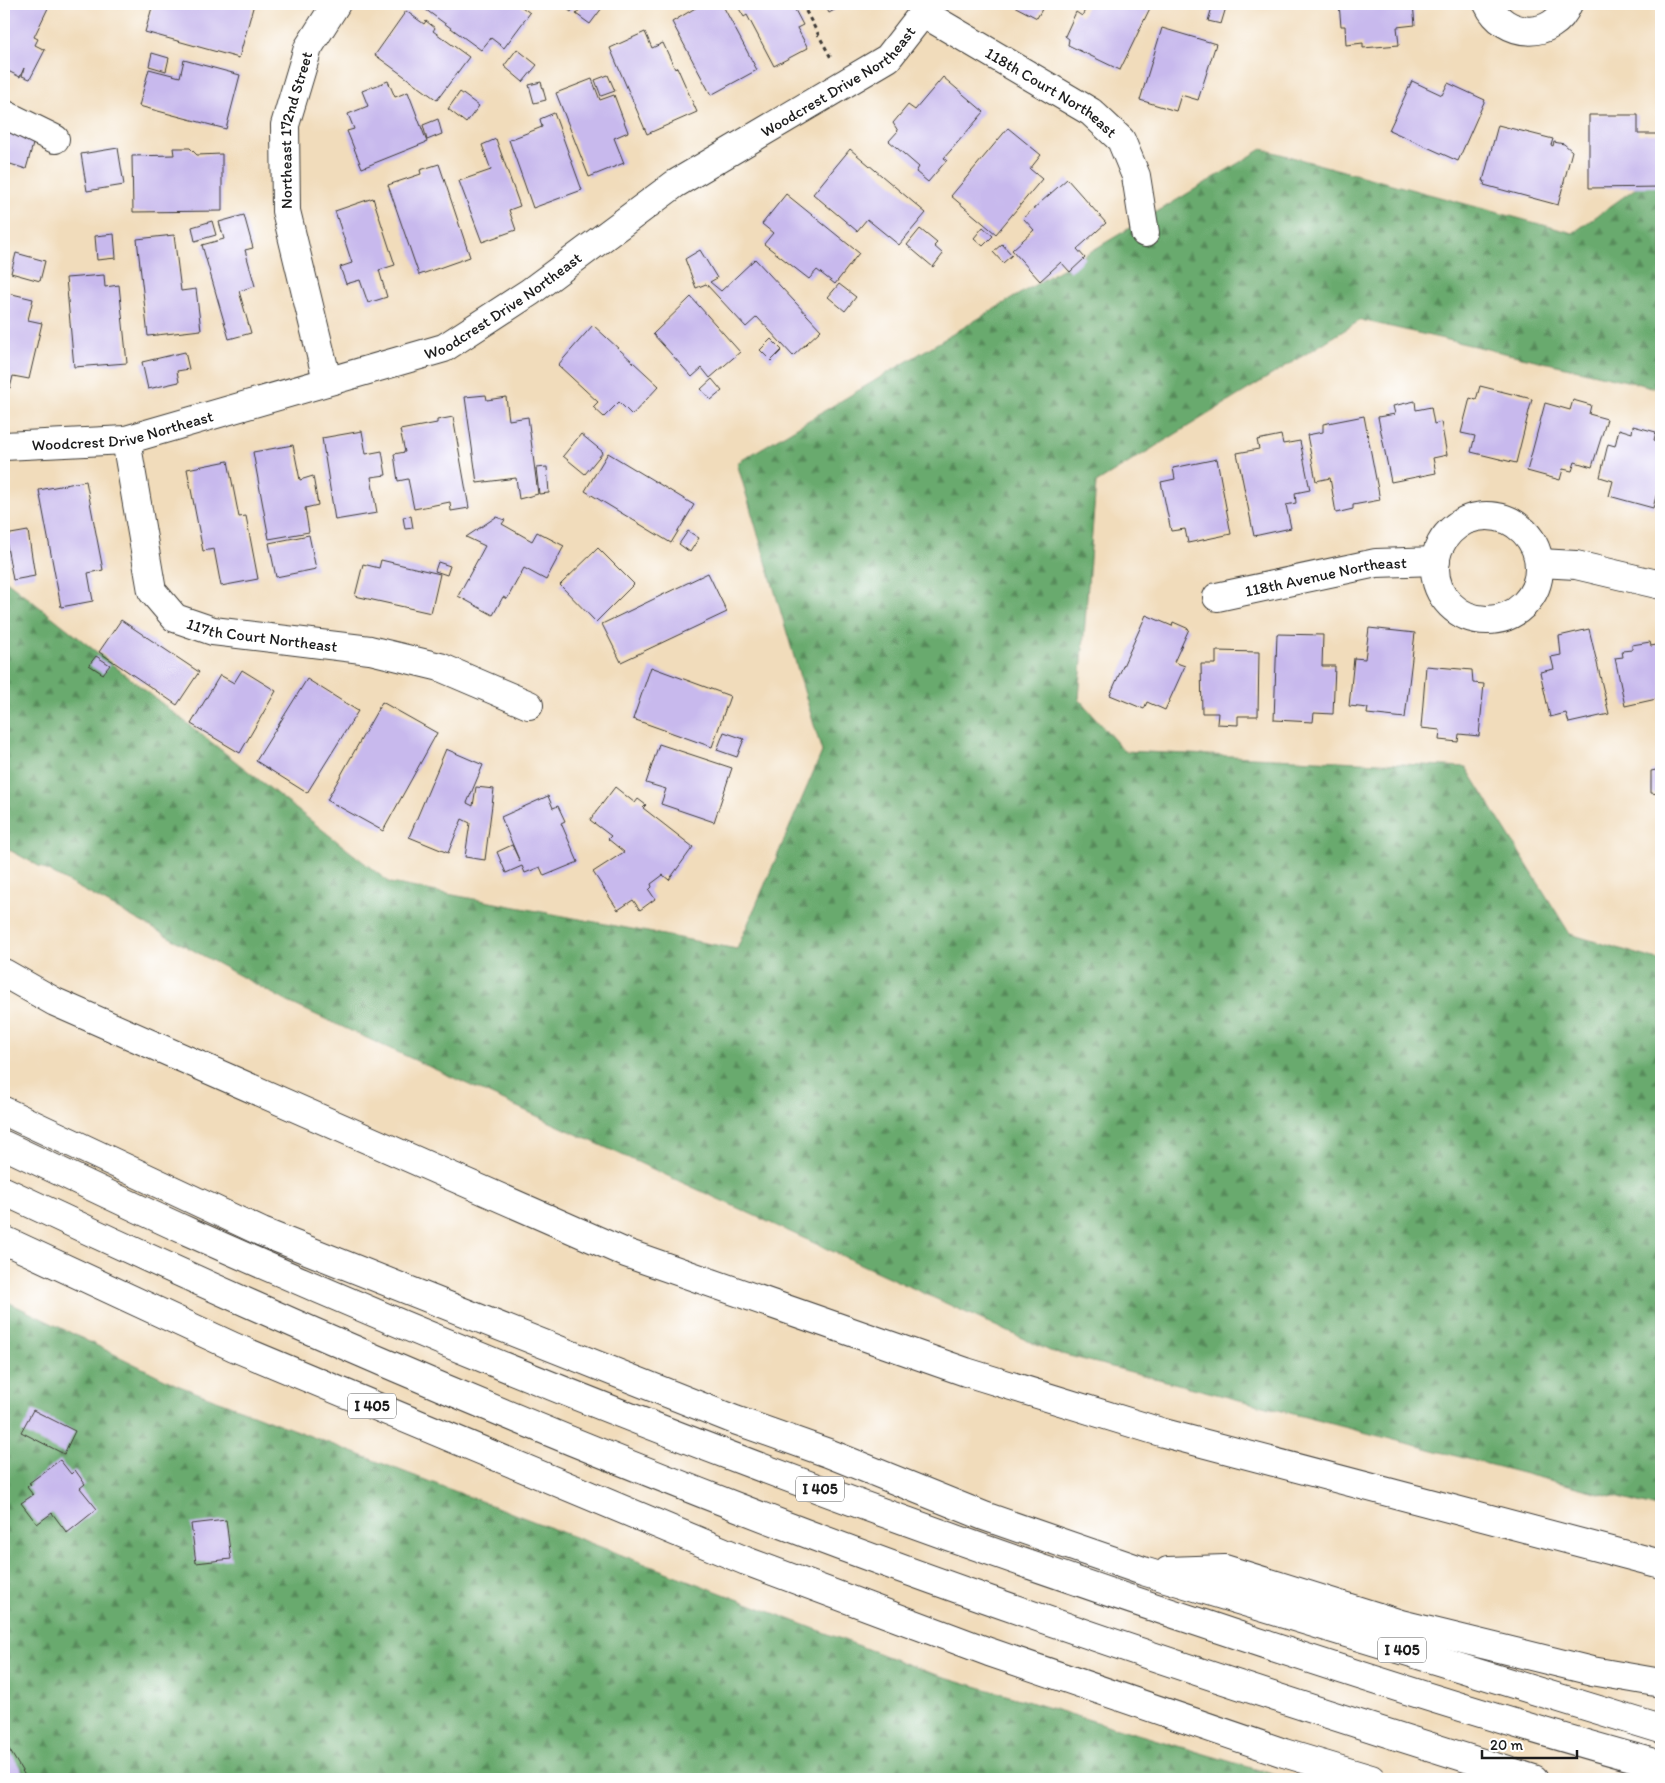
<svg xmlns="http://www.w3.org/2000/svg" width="1665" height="1783" font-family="Itim,sans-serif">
  <defs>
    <pattern id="forest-firs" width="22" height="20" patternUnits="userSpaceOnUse" patternTransform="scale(1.25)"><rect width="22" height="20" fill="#69aa6e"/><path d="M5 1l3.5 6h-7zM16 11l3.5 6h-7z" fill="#568a5a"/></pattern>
  </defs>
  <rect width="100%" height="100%" fill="#fff"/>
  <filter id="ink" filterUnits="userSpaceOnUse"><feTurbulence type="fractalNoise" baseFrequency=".02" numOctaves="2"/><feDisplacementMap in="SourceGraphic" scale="10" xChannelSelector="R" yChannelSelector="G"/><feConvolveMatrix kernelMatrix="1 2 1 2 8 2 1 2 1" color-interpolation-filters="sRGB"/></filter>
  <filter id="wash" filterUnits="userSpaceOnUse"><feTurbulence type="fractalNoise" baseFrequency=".0096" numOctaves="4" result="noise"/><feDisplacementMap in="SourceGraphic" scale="20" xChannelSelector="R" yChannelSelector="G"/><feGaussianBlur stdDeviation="1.12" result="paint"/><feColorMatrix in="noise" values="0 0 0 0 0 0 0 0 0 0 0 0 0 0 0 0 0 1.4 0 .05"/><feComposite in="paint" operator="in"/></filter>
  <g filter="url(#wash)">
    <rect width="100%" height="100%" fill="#f1dcbb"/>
    <g fill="url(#forest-firs)" stroke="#426345">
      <path d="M 1262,149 L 1573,233 L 1661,170 L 1661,382 L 1659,388 L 1661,389 L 1361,320 L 1096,483 L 1079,699 L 1124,751 L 1466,767 L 1570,934 L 1661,961 L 1661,1509 L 1050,1351 L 288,1002 L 4,847 L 4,579 L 390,883 L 737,949 L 822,752 L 737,463 Z"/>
      <path d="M 4,1300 L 177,1385 L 925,1671 L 1289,1779 L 4,1779 Z"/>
    </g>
    <g id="blocks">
      <g fill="#c8b9ed">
        <path d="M 4,4 L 50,4 L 34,37 L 38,39 L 35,45 L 45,50 L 30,79 L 22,76 L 24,68 L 20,77 L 4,69 Z"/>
        <path d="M 153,4 L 254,4 L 239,58 L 145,32 Z"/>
        <path d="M 418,4 L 518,4 L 530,13 L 504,48 L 491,38 L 481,50 Z"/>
        <path d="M 560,4 L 577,4 L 571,12 Z"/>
        <path d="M 584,4 L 595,4 L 602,8 L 590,24 L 576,14 Z"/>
        <path d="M 702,4 L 722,4 L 757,70 L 711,95 L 672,22 Z"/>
        <path d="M 743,4 L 792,4 L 803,25 L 797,28 L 808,48 L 774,66 L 747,15 L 744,17 L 738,7 Z"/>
        <path d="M 824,4 L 845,4 L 829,13 Z"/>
        <path d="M 1010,4 L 1045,4 L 1037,18 Z"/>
        <path d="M 1088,4 L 1152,4 L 1120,70 L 1068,45 L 1069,39 L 1065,36 L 1076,12 L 1082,16 Z"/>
        <path d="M 1213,4 L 1227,4 L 1221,24 L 1208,21 Z"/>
        <path d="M 1339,4 L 1413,4 L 1415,25 L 1397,27 L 1399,45 L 1363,48 L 1363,43 L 1346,45 L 1345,26 L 1341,26 Z"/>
        <path d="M 406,11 L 424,24 L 426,21 L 435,28 L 433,31 L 469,57 L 437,100 L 375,55 Z"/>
        <path d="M 1162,28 L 1216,44 L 1198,100 L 1181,95 L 1176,111 L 1140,100 Z"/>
        <path d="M 645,32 L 652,48 L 663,43 L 675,69 L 677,67 L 697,112 L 647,134 L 610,48 Z"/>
        <path d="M 517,49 L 537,65 L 523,82 L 504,66 Z"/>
        <path d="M 152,53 L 169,58 L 166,71 L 149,66 Z"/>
        <path d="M 184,60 L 240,75 L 226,129 L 139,106 L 149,69 L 180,77 Z"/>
        <path d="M 608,75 L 615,91 L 601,96 L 595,80 Z"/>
        <path d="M 943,77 L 984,112 L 944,158 L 947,160 L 928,182 L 916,172 L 919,167 L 889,141 L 898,131 L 893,123 L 908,105 L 915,110 Z"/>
        <path d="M 592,79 L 600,100 L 614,95 L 628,132 L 614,138 L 624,163 L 589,177 L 556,93 Z"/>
        <path d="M 388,81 L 395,97 L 408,92 L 427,142 L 362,168 L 347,131 L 354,129 L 348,114 L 368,106 L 362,91 Z"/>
        <path d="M 1412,81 L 1442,95 L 1448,83 L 1485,100 L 1458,161 L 1389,130 Z"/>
        <path d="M 541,82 L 546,100 L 534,103 L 529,85 Z"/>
        <path d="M 460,92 L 479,106 L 466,123 L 448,109 Z"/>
        <path d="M 554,113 L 582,190 L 533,208 L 509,140 L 542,127 L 540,119 Z"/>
        <path d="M 1589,115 L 1638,115 L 1638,134 L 1661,134 L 1661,187 L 1589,188 Z"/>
        <path d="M 438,119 L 442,134 L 427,140 L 423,125 Z"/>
        <path d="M 1498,125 L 1553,139 L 1551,145 L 1553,146 L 1554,142 L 1564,144 L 1572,151 L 1558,205 L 1484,185 L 1485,181 L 1483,181 Z"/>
        <path d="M 4,128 L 35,137 L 26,169 L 4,162 Z"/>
        <path d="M 1008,128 L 1041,155 L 1030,169 L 1042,179 L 996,234 L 951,196 Z"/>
        <path d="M 496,139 L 520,206 L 509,210 L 516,230 L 482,242 L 459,181 L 491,170 L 482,145 Z"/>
        <path d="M 118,148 L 124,185 L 87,191 L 81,154 Z"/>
        <path d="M 173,148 L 190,148 L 197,155 L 222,154 L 222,211 L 133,212 L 132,156 L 174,155 Z"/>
        <path d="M 850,149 L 926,213 L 899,245 L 867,219 L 857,231 L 813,194 Z"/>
        <path d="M 439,164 L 470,257 L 419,275 L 388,185 L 421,174 L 420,170 Z"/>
        <path d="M 1067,179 L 1106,223 L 1077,249 L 1085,258 L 1070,272 L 1061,262 L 1040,281 L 1012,250 L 1034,230 L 1023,218 Z"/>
        <path d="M 786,194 L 859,253 L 835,284 L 817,270 L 809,279 L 764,244 L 773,233 L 762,224 Z"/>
        <path d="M 373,198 L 395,265 L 379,270 L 387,297 L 368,303 L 360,280 L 346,284 L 340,267 L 352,263 L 335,211 Z"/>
        <path d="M 244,215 L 253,248 L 245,250 L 255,286 L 239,291 L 251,333 L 229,339 L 202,245 L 224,239 L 219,222 Z"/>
        <path d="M 212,221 L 216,235 L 195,241 L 192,227 Z"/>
        <path d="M 983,227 L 993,236 L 983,246 L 974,238 Z"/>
        <path d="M 920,229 L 937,243 L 934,246 L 943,254 L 933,267 L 907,245 Z"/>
        <path d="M 114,234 L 116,258 L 97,260 L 95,236 Z"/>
        <path d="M 174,235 L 181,291 L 196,289 L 201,330 L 148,336 L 137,239 Z"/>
        <path d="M 1002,244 L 1012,255 L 1003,263 L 993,252 Z"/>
        <path d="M 700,250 L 717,278 L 710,282 L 721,291 L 755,259 L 821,330 L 793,356 L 757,317 L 746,327 L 706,284 L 696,288 L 685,259 Z"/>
        <path d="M 16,253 L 45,261 L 40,281 L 11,273 Z"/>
        <path d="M 104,275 L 105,287 L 119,285 L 127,363 L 74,367 L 66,278 Z"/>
        <path d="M 839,284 L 856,297 L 845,311 L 828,297 Z"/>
        <path d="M 4,292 L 33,299 L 28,320 L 42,323 L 29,379 L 13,376 L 10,388 L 4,386 Z"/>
        <path d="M 691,297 L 740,352 L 710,378 L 702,368 L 692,377 L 653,334 Z"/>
        <path d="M 593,325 L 659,386 L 632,415 L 619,402 L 604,417 L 593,407 L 598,402 L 558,365 Z"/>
        <path d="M 771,339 L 782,350 L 771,361 L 760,350 Z"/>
        <path d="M 185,352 L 189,369 L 177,371 L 179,382 L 148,389 L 142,362 Z"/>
        <path d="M 712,379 L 722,391 L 711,400 L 701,389 Z"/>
        <path d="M 1480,386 L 1532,399 L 1516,463 L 1471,452 L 1475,436 L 1461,433 L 1470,398 L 1476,400 Z"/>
        <path d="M 486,395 L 487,400 L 506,397 L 509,420 L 528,417 L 538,494 L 519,499 L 516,478 L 477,483 L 465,397 Z"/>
        <path d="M 1573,400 L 1591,405 L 1589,414 L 1607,419 L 1592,467 L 1575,462 L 1572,471 L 1563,469 L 1560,480 L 1527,471 L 1545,403 L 1570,410 Z"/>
        <path d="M 1415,401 L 1416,410 L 1431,407 L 1434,424 L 1441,422 L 1447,455 L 1433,458 L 1436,473 L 1391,482 L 1378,417 L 1395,414 L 1393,406 Z"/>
        <path d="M 1364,416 L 1380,500 L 1353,505 L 1353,509 L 1336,513 L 1330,478 L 1316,481 L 1307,435 L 1323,432 L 1323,424 Z"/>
        <path d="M 453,417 L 469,508 L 451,511 L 450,502 L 414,509 L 408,479 L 398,481 L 394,454 L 405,452 L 400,430 L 437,423 L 437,420 Z"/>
        <path d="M 1633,426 L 1656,432 L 1654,440 L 1661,442 L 1661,477 L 1653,508 L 1609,496 L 1613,481 L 1600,477 L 1608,444 L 1615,446 L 1619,429 L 1632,433 Z"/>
        <path d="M 362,431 L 366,454 L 382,451 L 386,475 L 371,477 L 377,513 L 335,520 L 322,438 Z"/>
        <path d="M 581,434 L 603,452 L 585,474 L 563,456 Z"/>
        <path d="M 1281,435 L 1283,444 L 1300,441 L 1310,490 L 1295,493 L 1296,503 L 1286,505 L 1291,528 L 1254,536 L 1237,453 L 1259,449 L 1257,440 Z"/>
        <path d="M 293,445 L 300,480 L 313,476 L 318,505 L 305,508 L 309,532 L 269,539 L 253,452 Z"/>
        <path d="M 608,453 L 694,505 L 671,543 L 585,491 Z"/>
        <path d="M 1217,459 L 1231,534 L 1188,543 L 1185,529 L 1171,531 L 1161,482 L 1175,479 L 1173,468 Z"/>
        <path d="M 228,461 L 239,517 L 246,516 L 258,579 L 221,586 L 214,549 L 203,551 L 187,469 Z"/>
        <path d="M 547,467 L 549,493 L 539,494 L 536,468 Z"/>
        <path d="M 86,481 L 103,570 L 88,573 L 93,601 L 61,607 L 39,490 Z"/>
        <path d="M 411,516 L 413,528 L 405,529 L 403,517 Z"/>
        <path d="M 496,517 L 505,520 L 502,524 L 532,541 L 537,532 L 564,546 L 546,580 L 524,568 L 507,599 L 503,597 L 493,615 L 458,596 L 485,546 L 466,537 Z"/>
        <path d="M 28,531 L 35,576 L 13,580 L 5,535 Z"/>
        <path d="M 688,531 L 699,538 L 690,552 L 679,544 Z"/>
        <path d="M 309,535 L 316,569 L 276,577 L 269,543 Z"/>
        <path d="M 598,548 L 634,584 L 596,622 L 560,585 Z"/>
        <path d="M 381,560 L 440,574 L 431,613 L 355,596 L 363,564 L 379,568 Z"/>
        <path d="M 438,562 L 450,566 L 447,575 L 435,571 Z"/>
        <path d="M 708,573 L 727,612 L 621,662 L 602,624 Z"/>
        <path d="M 1146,615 L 1172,626 L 1173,622 L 1189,629 L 1174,662 L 1185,666 L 1165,710 L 1147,702 L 1144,709 L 1110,695 Z"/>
        <path d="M 121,620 L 199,672 L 177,705 L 99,652 Z"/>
        <path d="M 1369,628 L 1415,633 L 1405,718 L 1367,714 L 1368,708 L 1349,706 L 1354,658 L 1365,659 Z"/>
        <path d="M 1589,629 L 1609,714 L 1569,723 L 1566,713 L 1550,717 L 1540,672 L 1554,669 L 1551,657 L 1561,655 L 1559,636 Z"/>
        <path d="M 1277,634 L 1323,635 L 1322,666 L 1335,666 L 1333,714 L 1314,713 L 1313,722 L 1274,720 Z"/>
        <path d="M 1650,642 L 1651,646 L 1661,644 L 1661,698 L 1625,706 L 1615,658 L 1623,657 L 1622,651 L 1632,650 L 1632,645 Z"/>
        <path d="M 1216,651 L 1259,652 L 1258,716 L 1238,716 L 1238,725 L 1217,724 L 1218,713 L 1202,713 L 1201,664 L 1216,664 Z"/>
        <path d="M 96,656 L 110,665 L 103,674 L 89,665 Z"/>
        <path d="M 1426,666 L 1472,670 L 1473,683 L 1484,684 L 1479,736 L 1459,734 L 1458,742 L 1439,740 L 1440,730 L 1421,728 Z"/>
        <path d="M 651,667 L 730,696 L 712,747 L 633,719 Z"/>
        <path d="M 242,670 L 276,691 L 240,753 L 191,724 L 220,675 L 234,683 Z"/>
        <path d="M 307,679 L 358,711 L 307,793 L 256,761 Z"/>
        <path d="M 382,702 L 437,733 L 383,831 L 327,800 Z"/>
        <path d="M 724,732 L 744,739 L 737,757 L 717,750 Z"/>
        <path d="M 659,744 L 732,768 L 714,822 L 661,804 L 666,789 L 646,783 Z"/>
        <path d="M 446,749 L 483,765 L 467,803 L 473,806 L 476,787 L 494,789 L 485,860 L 465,857 L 470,823 L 462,819 L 448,853 L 409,837 Z"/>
        <path d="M 1661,769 L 1661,809 L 1659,809 L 1659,794 L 1651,793 L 1651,771 Z"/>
        <path d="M 615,787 L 635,803 L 638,799 L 646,805 L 643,808 L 693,847 L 669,880 L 663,875 L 651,884 L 652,887 L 649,890 L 655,899 L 640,910 L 633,900 L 618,910 L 593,872 L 624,852 L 608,839 L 611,836 L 590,820 Z"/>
        <path d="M 548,796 L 553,808 L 558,806 L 565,821 L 561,823 L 578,862 L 544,876 L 540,867 L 525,873 L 522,866 L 506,873 L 497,852 L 512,845 L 520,862 L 501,817 Z"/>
        <path d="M 33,1410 L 75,1431 L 64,1454 L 21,1432 Z"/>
        <path d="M 60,1460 L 71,1474 L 75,1470 L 85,1484 L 80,1488 L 97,1509 L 67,1533 L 52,1513 L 37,1524 L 21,1503 L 33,1495 L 27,1487 L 31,1484 L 29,1483 Z"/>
        <path d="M 226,1520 L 231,1559 L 196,1563 L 191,1524 Z"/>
        <path d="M 4,1745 L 7,1746 L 27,1779 L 4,1779 Z"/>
      </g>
    </g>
  </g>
  <g filter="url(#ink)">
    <use href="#blocks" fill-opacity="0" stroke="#3c3934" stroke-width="1"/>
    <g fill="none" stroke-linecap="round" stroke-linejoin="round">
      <g stroke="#3c3934" stroke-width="30">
        <g id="minor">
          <path d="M 1488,4 C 1504,38 1553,41 1568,4"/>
          <path id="s1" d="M 923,13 L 1091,112 L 1121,140 L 1136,176 L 1145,233"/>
          <path d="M 4,114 L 55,139"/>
          <path id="s2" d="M 327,380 L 286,211 L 285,125 L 308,48 L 336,4"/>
          <path id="s3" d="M 126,440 L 152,591 L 175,618 L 213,631 L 370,650 L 440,667 L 529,705"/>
          <path id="s4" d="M 4,446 L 126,440 L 444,348 L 530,292 L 675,184 L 888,58 L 923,13 L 926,4"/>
          <circle cx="1487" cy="568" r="52"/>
          <path d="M 1540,563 L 1576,565 L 1661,585"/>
          <path id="s5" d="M 1217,597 L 1376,563 L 1436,561"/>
        </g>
      </g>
      <g stroke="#3c3934" stroke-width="30">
        <g id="motorway">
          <path d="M 4,973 L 55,1002 L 626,1253 L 966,1372 L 1164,1433 L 1661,1564"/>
          <path d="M 4,1111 L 262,1232 L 735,1420 L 828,1453 L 984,1516 L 1143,1571 L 1661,1729"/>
          <path d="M 4,1145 C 66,1174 127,1204 189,1232 C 522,1381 864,1512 1210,1626 C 1359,1676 1509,1724 1661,1765"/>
          <path d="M 4,1191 C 260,1312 520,1424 784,1525 C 1031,1619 1282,1701 1534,1779"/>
          <path d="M 4,1240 L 234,1347 L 746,1561 L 989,1652 L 1284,1753 L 1371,1779"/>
          <path d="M 1168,1571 L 1225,1569 L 1401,1624 L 1592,1671 L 1661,1683"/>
        </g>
      </g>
      <path stroke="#3c3934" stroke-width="3" stroke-dasharray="4 4" stroke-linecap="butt" d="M 802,4 L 831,58"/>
      <use href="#minor" stroke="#fff" stroke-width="28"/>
      <use href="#motorway" stroke="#fff" stroke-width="28"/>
    </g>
  </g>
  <g text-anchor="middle" stroke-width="5" stroke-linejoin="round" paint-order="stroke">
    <g fill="#fff" stroke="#606060" stroke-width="1">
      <rect x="348" y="1393.5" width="48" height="25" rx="4"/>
      <rect x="796" y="1476.5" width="48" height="25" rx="4"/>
      <rect x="1378" y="1637.5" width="48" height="25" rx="4"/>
    </g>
    <g font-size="15" font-weight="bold" fill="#1c1c1c">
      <text x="372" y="1411">I 405</text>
      <text x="820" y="1494">I 405</text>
      <text x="1402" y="1655">I 405</text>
    </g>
    <g font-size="16" fill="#1c1c1c" stroke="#fff">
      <text dy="6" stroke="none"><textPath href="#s4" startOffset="930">Woodcrest Drive Northeast</textPath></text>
      <text dy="6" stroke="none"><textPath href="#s1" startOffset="151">118th Court Northeast</textPath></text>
      <text dy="6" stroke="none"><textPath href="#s2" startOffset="256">Northeast 172nd Street</textPath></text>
      <text dy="6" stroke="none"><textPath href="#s4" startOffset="525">Woodcrest Drive Northeast</textPath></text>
      <text dy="6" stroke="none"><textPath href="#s4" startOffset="120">Woodcrest Drive Northeast</textPath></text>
      <text dy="6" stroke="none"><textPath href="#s5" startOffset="111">118th Avenue Northeast</textPath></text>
      <text dy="6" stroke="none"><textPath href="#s3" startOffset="278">117th Court Northeast</textPath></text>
    </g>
  </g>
  <rect width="1665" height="1783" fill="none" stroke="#fff" stroke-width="20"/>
  <path d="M1482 1750v8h95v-8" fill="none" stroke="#1c1c1c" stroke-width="2.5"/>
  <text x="1490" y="1750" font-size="15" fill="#1c1c1c" stroke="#ffffff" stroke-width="4" paint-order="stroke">20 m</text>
</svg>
